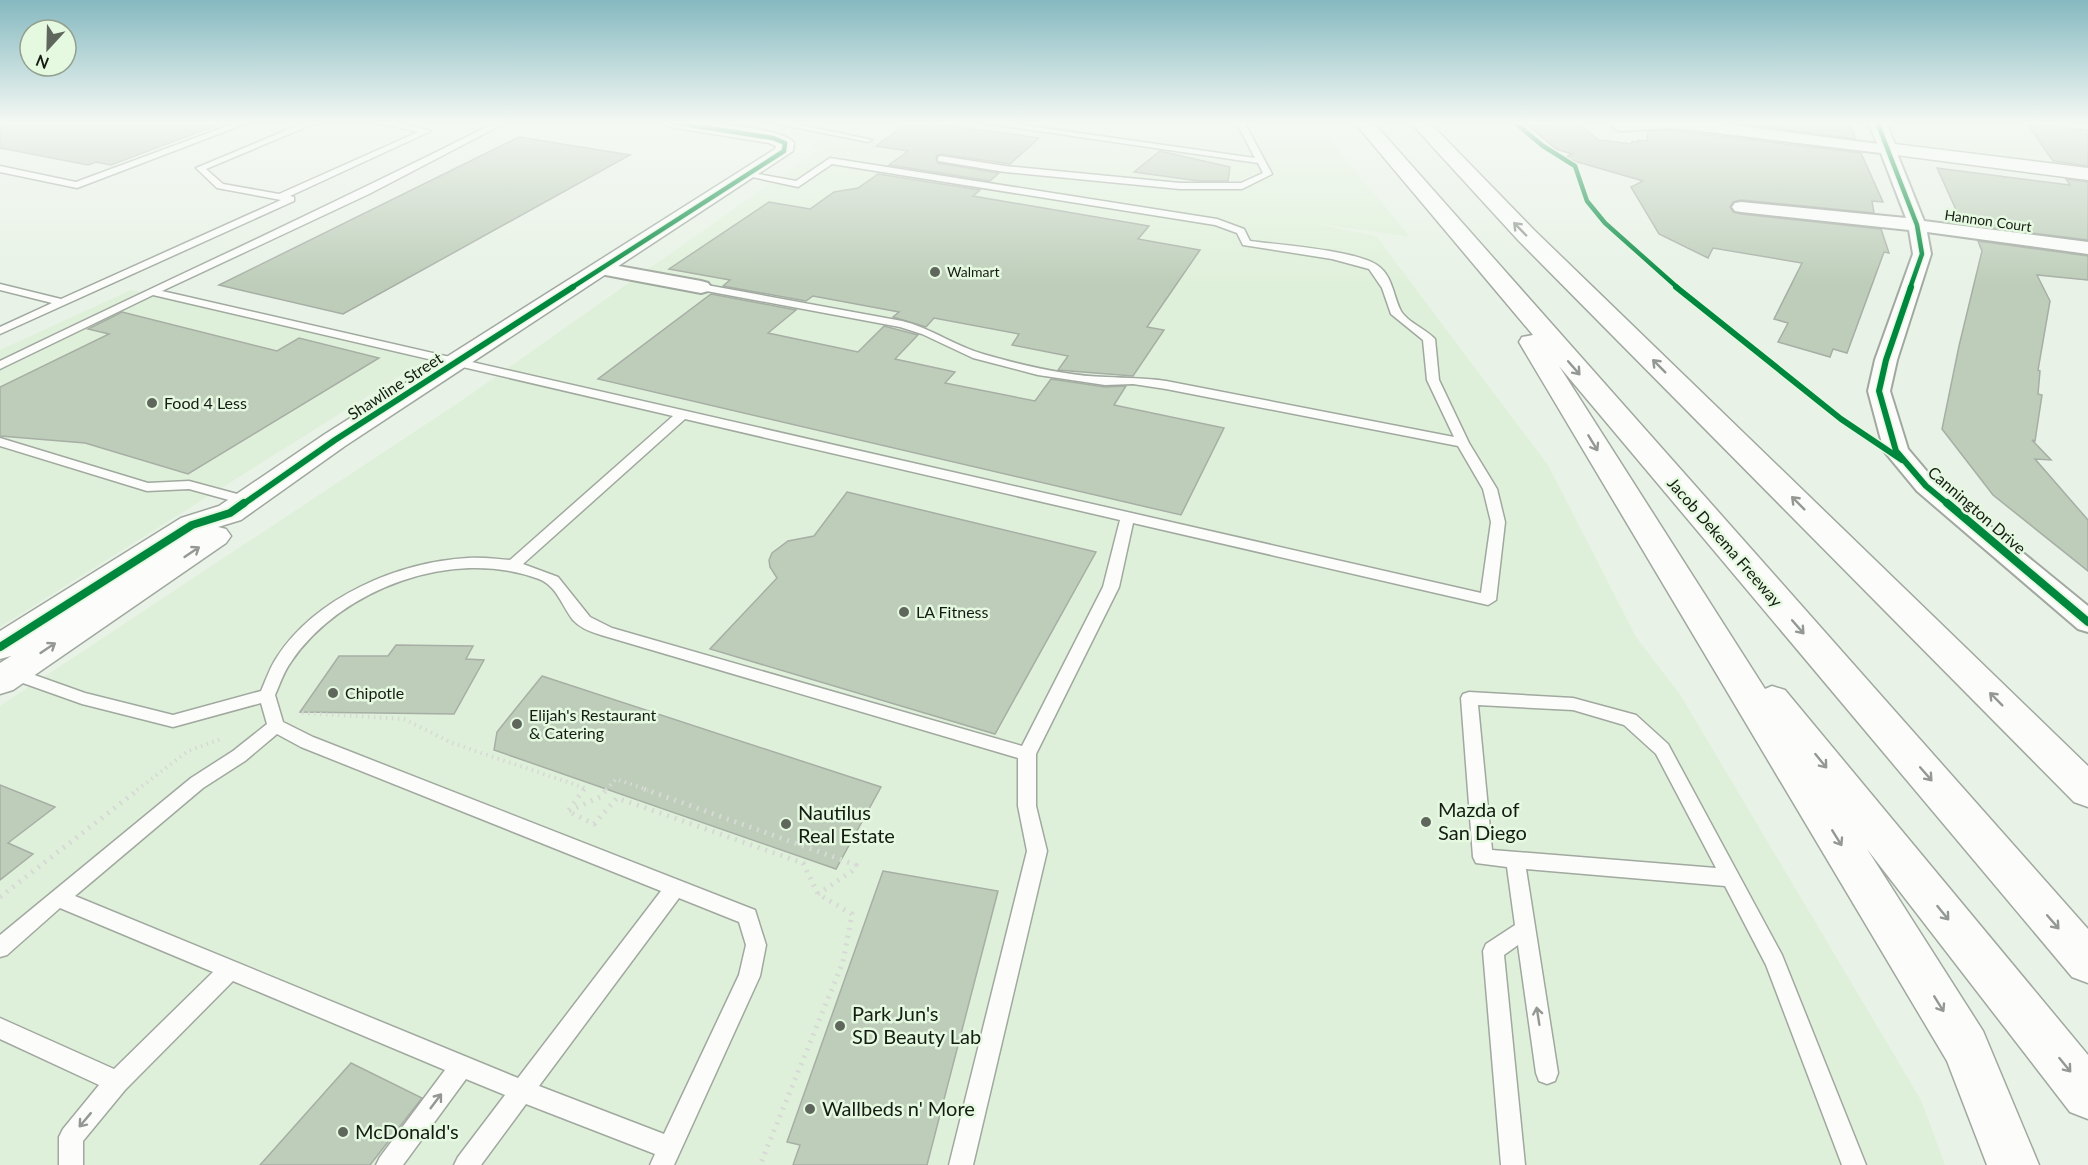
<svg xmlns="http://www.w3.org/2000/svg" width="2088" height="1165" font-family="Lato,sans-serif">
  <rect width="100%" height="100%" fill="#e8f2e6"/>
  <g fill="#dff0da">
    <path d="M 728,122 L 1315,122 L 1410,237 L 1307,222 L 1376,236 L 1548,465 L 1636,637 L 1681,696 L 1921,1100 L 1945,1165 L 0,1165 L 0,706 L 464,399 L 819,149 L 813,148 L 814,139 L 811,136 Z"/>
    <path d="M 1898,122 L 2088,122 L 2088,167 L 1906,143 Z"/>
    <path d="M 131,290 L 427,359 L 0,627 L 0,350 Z"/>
  </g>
  <g fill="#bdcdb9" stroke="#a7aea5" stroke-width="1.5">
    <path d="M 0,122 L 216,122 L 217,125 L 111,165 L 96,162 L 88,165 L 0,148 Z"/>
    <path d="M 909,122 L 924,122 L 1039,138 L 1010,164 L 941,154 L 936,156 L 938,163 L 999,173 L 990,181 L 889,165 L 908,151 L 876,146 Z"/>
    <path d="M 1729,122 L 1849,123 L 1856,139 Z"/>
    <path d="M 2026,122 L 2058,122 L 2062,128 L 2088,130 L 2088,166 L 2053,161 Z"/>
    <path d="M 1577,123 L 1599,140 L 1632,144 L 1632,141 L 1638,142 L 1638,140 L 1647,141 L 1648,131 L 1666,130 L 1861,153 L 1883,202 L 1872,201 L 1874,213 L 1741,200 L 1733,202 L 1730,207 L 1733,212 L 1741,214 L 1881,229 L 1889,253 L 1884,252 L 1847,353 L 1833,349 L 1830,357 L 1778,342 L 1788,323 L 1774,319 L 1802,263 L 1713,248 L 1708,258 L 1659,234 L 1631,187 L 1643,181 L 1564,158 L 1572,154 L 1556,149 L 1528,125 Z"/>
    <path d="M 519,137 L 630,155 L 343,314 L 219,285 Z"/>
    <path d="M 1160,151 L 1230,167 L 1228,181 L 1199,181 L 1134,172 Z"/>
    <path d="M 1937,168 L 2070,185 L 2066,179 L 2088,182 L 2088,240 L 1970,225 L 1965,215 L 1958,214 Z"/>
    <path d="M 878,174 L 980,190 L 973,196 L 1149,226 L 1138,239 L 1200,250 L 1147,327 L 1164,330 L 1133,376 L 1058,370 L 1068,356 L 1012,345 L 1019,334 L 934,318 L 926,327 L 893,317 L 899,312 L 813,296 L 806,301 L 723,286 L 730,280 L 669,269 L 769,202 L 810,209 L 834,192 L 858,188 Z"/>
    <path d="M 1978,241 L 2088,256 L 2088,280 L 2037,275 L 2050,301 L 2038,370 L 2040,371 L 2038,394 L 2042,395 L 2035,441 L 2032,440 L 2051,460 L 2035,459 L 2088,520 L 2088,571 L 1993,495 L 1942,429 L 1959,346 L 1982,251 Z"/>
    <path d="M 711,294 L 796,310 L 768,333 L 858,352 L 884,326 L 918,335 L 895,359 L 955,372 L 945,383 L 1035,401 L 1051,379 L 1105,387 L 1126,386 L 1114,405 L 1224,428 L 1181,515 L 598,379 Z"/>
    <path d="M 122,312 L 277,351 L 299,338 L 379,358 L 188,474 L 85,443 L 0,436 L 0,387 L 109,334 L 88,329 Z"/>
    <path d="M 847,492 L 1096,552 L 995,734 L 710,649 L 777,578 L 770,567 L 769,560 L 772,553 L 788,541 L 814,536 Z"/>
    <path d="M 396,645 L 473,646 L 466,659 L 484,660 L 454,714 L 300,712 L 339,656 L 388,656 Z"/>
    <path d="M 542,676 L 881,787 L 836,869 L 494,750 L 497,732 Z"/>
    <path d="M 0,785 L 55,807 L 8,843 L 33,854 L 0,880 Z"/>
    <path d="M 883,871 L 998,891 L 927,1165 L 793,1165 L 800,1145 L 787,1142 Z"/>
    <path d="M 351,1063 L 422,1098 L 370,1165 L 260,1165 Z"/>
  </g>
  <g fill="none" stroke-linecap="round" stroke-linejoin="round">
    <g stroke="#a0a89f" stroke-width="3">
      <g id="lane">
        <path d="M 238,122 L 250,122 L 77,188 L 0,172 L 0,166 L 76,182 Z"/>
        <path d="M 306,122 L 318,122 L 206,169 L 223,184 L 279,194 L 418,132 L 375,122 L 394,122 L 431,131 L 290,196 L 294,197 L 294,201 L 0,334 L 0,327 L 52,303 L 0,290 L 0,284 L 61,299 L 281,200 L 217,188 L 196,168 Z"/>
        <path d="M 496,122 L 507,122 L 369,194 L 162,291 L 1481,593 L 1491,522 L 1483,489 L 1458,446 L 1166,389 L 1133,384 L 1105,385 L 1038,375 L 973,358 L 922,334 L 900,327 L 701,290 L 696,287 L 701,284 L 902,321 C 931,328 955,346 983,354 C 1021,365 1067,376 1106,377 C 1127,378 1145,378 1166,381 L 1454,437 L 1427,380 L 1423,340 L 1391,314 L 1382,288 L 1369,269 L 1332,259 L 1243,245 L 1237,233 L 1215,225 L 832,164 L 798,187 L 743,175 L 747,172 L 796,181 L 830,158 L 1217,219 L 1244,229 L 1250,241 C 1279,245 1354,250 1377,265 C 1392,275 1393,294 1400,309 C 1405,321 1426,329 1435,339 L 1439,380 L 1469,443 L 1497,489 L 1505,522 L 1496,600 L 1488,605 L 1133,523 L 1119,587 L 1036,754 L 1036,806 L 1047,851 L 973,1165 L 949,1165 L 1027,851 L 1018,806 L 1018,758 L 601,635 C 591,632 580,628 573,620 C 562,606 557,586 539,579 C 454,547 341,588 291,662 C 284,671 280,684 275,695 L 283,722 L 313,737 L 755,910 L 766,945 L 760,976 L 674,1165 L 650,1165 L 655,1154 L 526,1104 L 481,1165 L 454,1165 L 458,1157 L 505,1095 L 466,1079 L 403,1165 L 376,1165 L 380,1157 L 445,1070 L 233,981 L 125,1090 L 83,1141 L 83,1165 L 59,1165 L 59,1137 L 63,1129 L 99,1085 L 0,1039 L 0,1018 L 114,1069 L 213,972 L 60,908 L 7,955 L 0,957 L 0,935 L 191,778 L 233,751 L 267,724 L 261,703 L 173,727 L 82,704 L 6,677 L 4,673 L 6,669 L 12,667 L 85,693 L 173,715 L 261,691 C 266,680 270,667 277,657 C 316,597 398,562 468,558 C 482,557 496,559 510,560 L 673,416 L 153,295 L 4,367 L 0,369 L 0,361 C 165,281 333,205 496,122 ZM 685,419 L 1120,520 L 1103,587 L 1022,746 L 612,628 L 590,617 L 558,577 L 523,564 ZM 277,734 L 301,747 L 661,891 L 518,1078 L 75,896 L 203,788 L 245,761 ZM 679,898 L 739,922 L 746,945 L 739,975 L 664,1134 L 539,1086 Z"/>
        <path d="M 768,122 L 787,122 L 872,140 L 868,142 Z"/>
        <path d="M 977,122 L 1001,122 L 1255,158 L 1236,122 L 1244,122 L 1272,174 L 1242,189 L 1180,189 L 1005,172 L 938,161 L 938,157 L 941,156 L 1005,166 L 1180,183 L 1241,183 L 1263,173 L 1258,163 Z"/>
        <path d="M 0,438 L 148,483 L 189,481 L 252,498 L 254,501 L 247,505 L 189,489 L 147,491 L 0,446 Z"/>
        <path d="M 1469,692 L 1573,698 L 1636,715 L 1668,744 L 1782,955 L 1866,1165 L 1842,1165 L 1766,965 L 1725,886 L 1526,869 L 1558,1073 L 1555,1081 L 1547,1084 L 1539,1081 L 1536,1073 L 1518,945 L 1504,955 L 1525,1165 L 1501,1165 L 1483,951 L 1486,944 L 1515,925 L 1507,867 L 1476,863 L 1473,857 L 1461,698 L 1463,694 ZM 1478,705 L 1573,710 L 1624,725 L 1656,754 L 1716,868 L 1492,850 Z"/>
      </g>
    </g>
    <g stroke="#a0a89f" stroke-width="4">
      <g id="street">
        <path d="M 1609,122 L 1709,122 L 1894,146 L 1924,221 L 2088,242 L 2088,254 L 1927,232 L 1931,254 L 1897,360 L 1890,391 L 1908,449 L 1935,481 L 2088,606 L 2088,632 L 2078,629 L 1917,491 L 1884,451 L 1868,391 L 1875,360 L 1913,254 L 1909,230 L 1741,212 L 1735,211 L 1732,207 L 1735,203 L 1741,202 L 1906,218 L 1881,153 L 1693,130 L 1666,128 L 1620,131 L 1615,129 Z"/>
        <path d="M 602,263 L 701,281 L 708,283 L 711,287 L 708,291 L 701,293 L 595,273 L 592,269 L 595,265 Z"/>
      </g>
    </g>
    <g stroke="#a0a89f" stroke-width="3">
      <g id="secondary">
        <path d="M 661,122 C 685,122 781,125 794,143 L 793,151 L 345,446 L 241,520 L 218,527 L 226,529 L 231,536 L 226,543 L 13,690 L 0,694 L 0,663 L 11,656 L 0,659 L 0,631 L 181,518 L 219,506 L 325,434 L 775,149 L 776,146 L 769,143 L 670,127 Z"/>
        <path d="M 1868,122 L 1886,122 L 1895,144 L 2088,168 L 2088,180 L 1881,153 Z"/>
      </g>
    </g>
    <g stroke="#a0a89f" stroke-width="3">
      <g id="highway">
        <path d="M 1354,122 L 1373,122 L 2088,929 L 2088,983 L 2072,977 L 1559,366 L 1765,689 L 1772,686 L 1785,690 L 2088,1055 L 2088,1119 L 2070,1112 L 1867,849 L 1983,1031 L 2039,1165 L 1987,1165 L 1947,1061 L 1519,342 L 1522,337 L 1533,335 Z"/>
        <path d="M 1410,122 L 1429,122 L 1534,230 L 2088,766 L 2088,807 L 2074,802 L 1518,240 Z"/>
      </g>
    </g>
    <g stroke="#d6d9d5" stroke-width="4" stroke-dasharray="1.5 4.5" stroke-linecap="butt">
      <path d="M 302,713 L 404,719 L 452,743 L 585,788 L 583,790"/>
      <path d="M 137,790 L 188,751 L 221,739"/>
      <path d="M 606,790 L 616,779 L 648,790"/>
    </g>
    <g stroke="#d6d9d5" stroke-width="5" stroke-dasharray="2 6" stroke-linecap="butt">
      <path d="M 584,789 L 568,811 L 594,824 L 617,798 L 803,863 L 818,894 L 852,914 L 843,962 L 760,1165"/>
      <path d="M 644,789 L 856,865 L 852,871 L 818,894"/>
      <path d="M 569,811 L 600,797 L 607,789"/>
      <path d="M 0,897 L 139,789"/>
    </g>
    <use href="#lane" fill="#fcfdfb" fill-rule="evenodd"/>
    <use href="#street" fill="#fcfdfb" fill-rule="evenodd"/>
    <use href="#secondary" fill="#fcfdfb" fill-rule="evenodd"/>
    <use href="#highway" fill="#fcfdfb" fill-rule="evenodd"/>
    <g stroke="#e5f8e0" stroke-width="7">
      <g id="cycleway-far2">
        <path d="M 1514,122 L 1543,146 L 1575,166 L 1587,201 L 1605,223 L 1678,288"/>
        <path d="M 1877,122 L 1917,225 L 1922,254 L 1910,288"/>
        <path d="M 571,288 L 784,151 L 785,143 L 773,138 L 670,122"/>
      </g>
    </g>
    <g stroke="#e5f8e0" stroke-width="9">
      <g id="cycleway-far1">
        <path d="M 1676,287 L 1841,419 L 1902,460"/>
        <path d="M 1911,287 L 1886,360 L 1879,391 L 1896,451 L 1926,486 L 1949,505"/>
        <path d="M 242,505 L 335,440 L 573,287"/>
      </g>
    </g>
    <g stroke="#e5f8e0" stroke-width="12">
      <g id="cycleway">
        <path d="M 1947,503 L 2088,622"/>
        <path d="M 0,647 L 192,525 L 230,513 L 244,503"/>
      </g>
    </g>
    <use href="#cycleway-far2" stroke="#00873e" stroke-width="4.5"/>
    <use href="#cycleway-far1" stroke="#00873e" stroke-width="6"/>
    <use href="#cycleway" stroke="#00873e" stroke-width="8"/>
  </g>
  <defs><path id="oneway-shaft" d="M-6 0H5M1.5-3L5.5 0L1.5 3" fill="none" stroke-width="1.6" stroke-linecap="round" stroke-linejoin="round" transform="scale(1.5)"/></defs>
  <g stroke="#949893">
    <use href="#oneway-shaft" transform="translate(1520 229) rotate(-134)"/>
    <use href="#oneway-shaft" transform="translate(1659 366) rotate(-135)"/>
    <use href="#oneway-shaft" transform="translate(1574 368) rotate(49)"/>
    <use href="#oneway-shaft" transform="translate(1593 443) rotate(59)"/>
    <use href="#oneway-shaft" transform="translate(1798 503) rotate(-135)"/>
    <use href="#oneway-shaft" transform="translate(192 552) rotate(-34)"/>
    <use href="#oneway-shaft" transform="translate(1798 627) rotate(49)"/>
    <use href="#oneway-shaft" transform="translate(48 648) rotate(-34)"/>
    <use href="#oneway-shaft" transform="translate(1996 699) rotate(-135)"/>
    <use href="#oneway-shaft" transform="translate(1821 761) rotate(51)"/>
    <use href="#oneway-shaft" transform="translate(1926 774) rotate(49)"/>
    <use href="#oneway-shaft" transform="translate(1837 838) rotate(58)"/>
    <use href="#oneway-shaft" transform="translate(1943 913) rotate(51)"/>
    <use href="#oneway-shaft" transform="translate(2053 922) rotate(49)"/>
    <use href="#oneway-shaft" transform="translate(1939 1004) rotate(58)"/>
    <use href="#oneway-shaft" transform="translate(1538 1016) rotate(-99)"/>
    <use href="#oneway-shaft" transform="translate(2065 1065) rotate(51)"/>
    <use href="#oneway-shaft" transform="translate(436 1101) rotate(-53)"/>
    <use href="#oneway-shaft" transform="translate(85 1120) rotate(130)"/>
  </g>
  <linearGradient id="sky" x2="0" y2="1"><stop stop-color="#85b9c0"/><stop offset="0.43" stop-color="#f5f9f4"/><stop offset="1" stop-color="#f5f9f4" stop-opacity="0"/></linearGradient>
  <rect width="2088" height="285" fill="url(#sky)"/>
  <g fill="#5f675d" stroke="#e5f8e0" stroke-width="2">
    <circle cx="935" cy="272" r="6"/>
    <circle cx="152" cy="403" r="6"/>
    <circle cx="904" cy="612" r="6"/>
    <circle cx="333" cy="693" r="6"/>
    <circle cx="517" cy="724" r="6"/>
    <circle cx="1426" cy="822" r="6"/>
    <circle cx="786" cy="824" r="6"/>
    <circle cx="840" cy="1026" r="6"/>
    <circle cx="810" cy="1109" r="6"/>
    <circle cx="343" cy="1132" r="6"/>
  </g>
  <g text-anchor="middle" stroke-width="5" stroke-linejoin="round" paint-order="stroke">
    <g font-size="14" fill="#151c13" stroke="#e5f8e0">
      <text transform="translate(1988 221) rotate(8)" y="5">Hannon Court</text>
    </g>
    <g font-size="14" fill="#151c13" stroke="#e5f8e0" text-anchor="start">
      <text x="947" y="277">Walmart</text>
    </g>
    <g font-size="16" fill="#151c13" stroke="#e5f8e0">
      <text transform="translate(395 386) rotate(-33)" y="6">Shawline Street</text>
      <text transform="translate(1977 510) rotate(41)" y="6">Cannington Drive</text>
      <text transform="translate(1725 542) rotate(49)" y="6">Jacob Dekema Freeway</text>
    </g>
    <g font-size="16" fill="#151c13" stroke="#e5f8e0" text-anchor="start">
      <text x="164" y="409">Food 4 Less</text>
      <text x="916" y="618">LA Fitness</text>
      <text x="345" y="699">Chipotle</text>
      <text x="529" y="721">Elijah's Restaurant<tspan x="529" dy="18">&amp; Catering</tspan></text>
    </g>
    <g font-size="20" fill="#151c13" stroke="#e5f8e0" text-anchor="start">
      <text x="1438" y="817">Mazda of<tspan x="1438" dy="23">San Diego</tspan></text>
      <text x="798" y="820">Nautilus<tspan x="798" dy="23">Real Estate</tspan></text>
      <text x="852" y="1021">Park Jun's<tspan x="852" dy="23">SD Beauty Lab</tspan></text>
      <text x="822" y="1116">Wallbeds n' More</text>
      <text x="355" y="1139">McDonald's</text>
    </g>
  </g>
  <g transform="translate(48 48) rotate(202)"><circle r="28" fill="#e5f8e0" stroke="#92a08e" stroke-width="1.5"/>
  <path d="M0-4.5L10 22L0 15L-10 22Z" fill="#5f675d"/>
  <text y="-9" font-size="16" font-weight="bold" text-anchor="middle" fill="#151c13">N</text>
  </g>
</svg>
